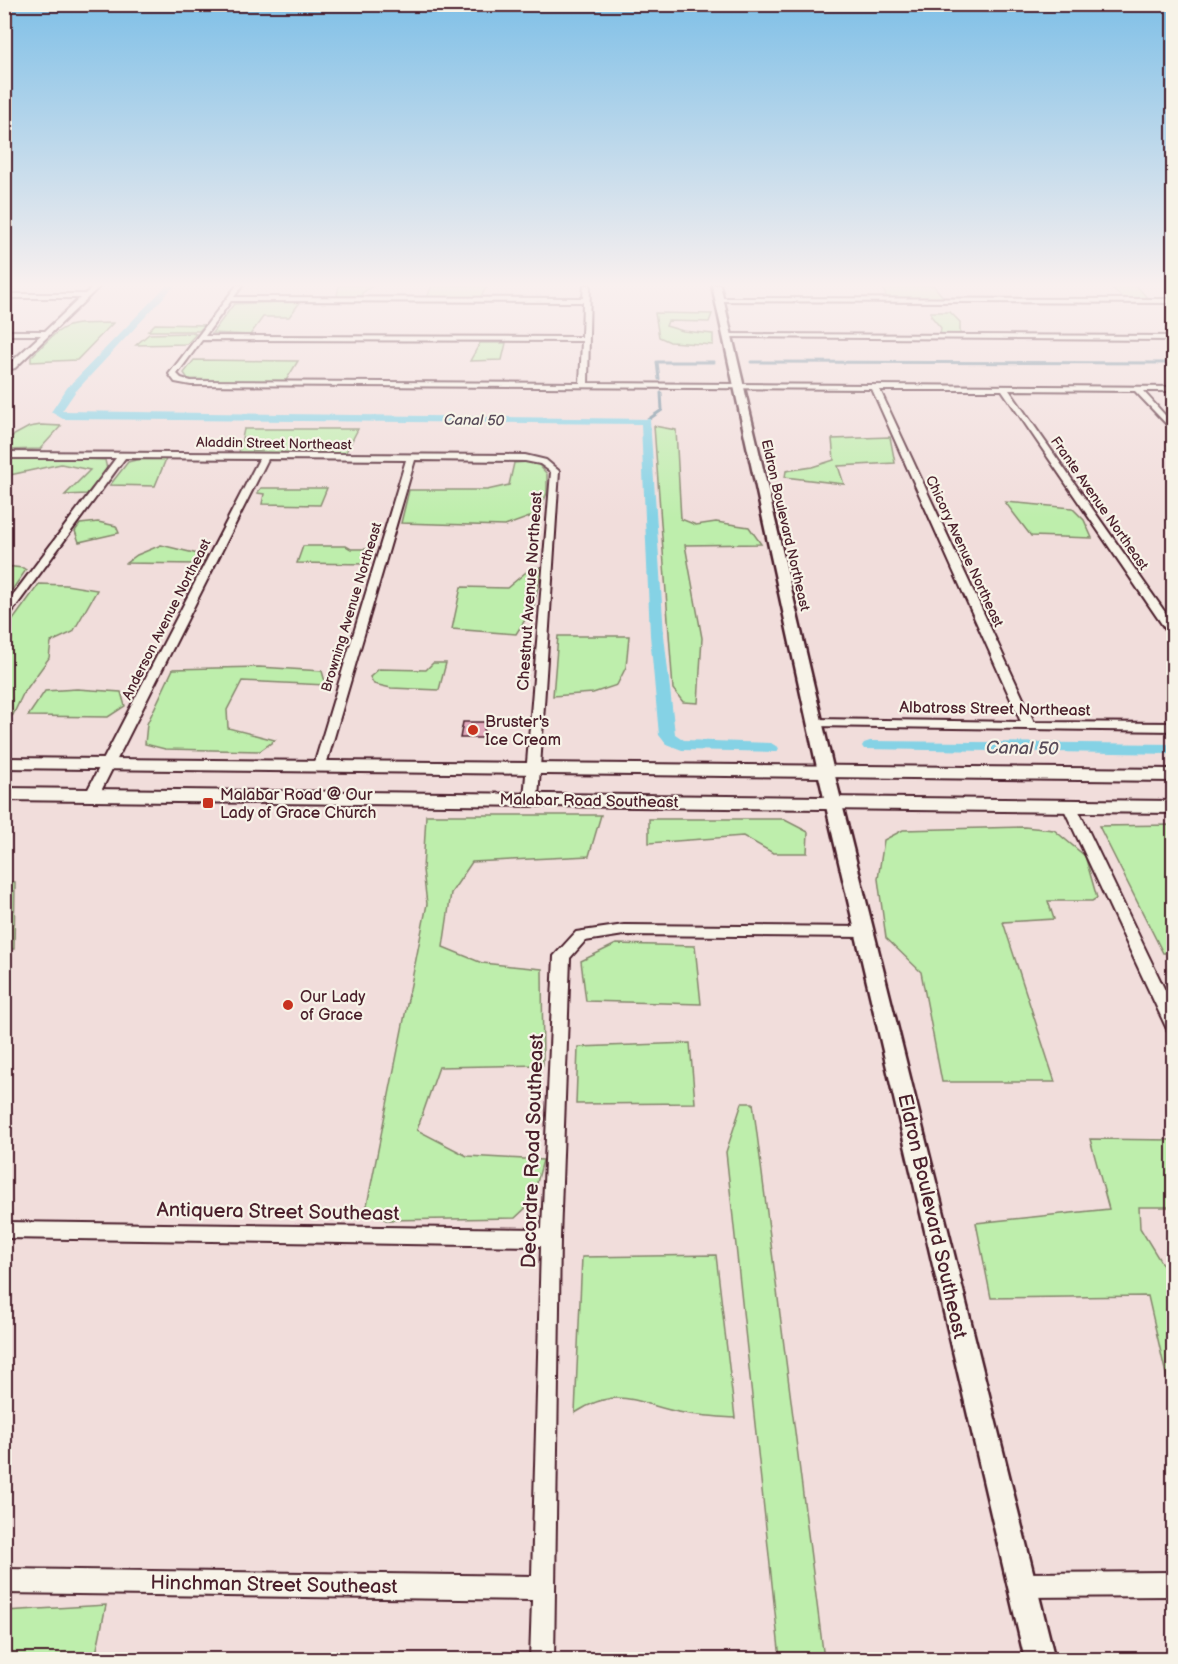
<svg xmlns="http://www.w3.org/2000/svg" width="1178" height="1664" font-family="'Balsamiq Sans',sans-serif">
  <rect width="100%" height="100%" fill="#f1dddb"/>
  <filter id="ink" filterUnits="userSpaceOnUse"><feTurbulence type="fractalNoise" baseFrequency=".0167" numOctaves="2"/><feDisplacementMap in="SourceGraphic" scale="12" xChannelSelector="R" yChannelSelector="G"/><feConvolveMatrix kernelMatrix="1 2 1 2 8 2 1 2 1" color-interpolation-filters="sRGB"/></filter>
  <g filter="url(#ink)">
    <g fill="#beeeac" stroke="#84866c" stroke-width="1.5">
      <path d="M 339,285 L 374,285 L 362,293 L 362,296 L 337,296 Z"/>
      <path d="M 432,285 L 488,285 L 480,298 L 427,298 Z"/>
      <path d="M 881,285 L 933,285 L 944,298 L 887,298 Z"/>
      <path d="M 1108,285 L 1136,285 L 1148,299 L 1123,298 Z"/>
      <path d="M 301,301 L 289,317 L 263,317 L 250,335 L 212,333 L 234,304 Z"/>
      <path d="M 931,312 L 950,312 L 960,322 L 960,335 L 940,335 L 941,328 L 931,316 Z"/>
      <path d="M 655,313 L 712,314 L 709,322 L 668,321 L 666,326 L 683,331 L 713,334 L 713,345 L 670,342 L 659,337 Z"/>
      <path d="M 113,323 L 77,360 L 31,362 L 31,357 C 67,321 62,324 113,323 Z"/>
      <path d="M 155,324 L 205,325 L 199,331 L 148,331 Z"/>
      <path d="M 149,334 L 191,333 L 196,334 L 187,344 L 136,345 Z"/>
      <path d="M 480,343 L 506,343 L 502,360 L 470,361 Z"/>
      <path d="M 194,360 L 298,361 L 285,382 L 188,379 L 184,373 Z"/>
      <path d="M 41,425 L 61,426 L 40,449 L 5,450 L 5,440 L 29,427 Z"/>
      <path d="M 654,426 L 676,430 L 681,519 L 696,525 L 716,522 L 749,527 L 761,544 L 685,545 L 702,638 L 698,703 L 683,702 L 673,689 Z"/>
      <path d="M 244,429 L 358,429 L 345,454 L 239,452 Z"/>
      <path d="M 890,437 L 895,463 L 838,466 L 844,484 L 785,477 L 786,471 L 812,467 L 834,460 L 832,439 Z"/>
      <path d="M 23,457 L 105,460 L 107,469 L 87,494 L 65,495 L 90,470 L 61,464 L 5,476 L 5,460 Z"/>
      <path d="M 140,459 L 166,459 L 155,486 L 110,485 L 128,462 Z"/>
      <path d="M 528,462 L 538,464 L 547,474 L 547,493 L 538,514 L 505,526 L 401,523 L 409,490 L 487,490 L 509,485 L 514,463 Z"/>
      <path d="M 261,488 L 327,488 L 320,505 L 262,504 L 264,494 L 257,493 Z"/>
      <path d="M 1005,502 L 1072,508 L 1084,520 L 1092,538 L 1031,536 Z"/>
      <path d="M 98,522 L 116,526 L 119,533 L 79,542 L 75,531 L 80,524 Z"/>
      <path d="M 161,545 L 206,556 L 198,564 L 126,563 L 137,555 Z"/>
      <path d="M 303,546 L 346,546 L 351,549 L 372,549 L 368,564 L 297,563 Z"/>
      <path d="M 5,566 L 23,568 L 26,570 L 5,600 Z"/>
      <path d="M 542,567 L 534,606 L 516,634 L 452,629 L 461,587 L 507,588 L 531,568 Z"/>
      <path d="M 39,584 L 66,585 L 97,590 L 73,632 L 51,642 L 49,658 L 23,694 L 13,715 L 5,720 L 5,631 Z"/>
      <path d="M 558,636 L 629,636 L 626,667 L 617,685 L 593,693 L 553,696 Z"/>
      <path d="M 433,663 L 446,663 L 439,690 L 391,688 L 374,684 L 370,677 L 379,669 L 426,670 Z"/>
      <path d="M 259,667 L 322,671 L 326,685 L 242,681 L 227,710 L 228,728 L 275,740 L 260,751 L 165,749 L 145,744 L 147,724 L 173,669 Z"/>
      <path d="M 77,689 L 121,692 L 125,706 L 108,717 L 28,716 L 45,691 Z"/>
      <path d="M 426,815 L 601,815 L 589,856 L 472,862 L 451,893 L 443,947 L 482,963 L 542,969 L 543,1065 L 439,1067 L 417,1130 L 467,1156 L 543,1160 L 532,1202 L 515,1218 L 386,1220 L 366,1210 L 427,904 L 423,870 Z"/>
      <path d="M 649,819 L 783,819 L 808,832 L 807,853 L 773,853 L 743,836 L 649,843 Z"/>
      <path d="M 1173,825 L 1173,953 L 1163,953 L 1099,826 Z"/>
      <path d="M 1024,827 L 1054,830 L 1085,856 L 1097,898 L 1092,901 L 1048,901 L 1054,919 L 1003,922 L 1055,1082 L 942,1082 L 921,972 L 886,938 L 878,879 L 884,840 L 903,830 Z"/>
      <path d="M 4,881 L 15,882 L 14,949 L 5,949 Z"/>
      <path d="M 616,944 L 695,946 L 701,1004 L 586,1001 L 581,961 Z"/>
      <path d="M 690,1043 L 695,1103 L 576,1104 L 578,1047 Z"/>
      <path d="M 742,1103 L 753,1103 L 824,1659 L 780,1659 L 726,1152 Z"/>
      <path d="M 1090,1139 L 1173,1140 L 1173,1207 L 1139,1207 L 1140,1228 L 1173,1282 L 1173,1379 L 1167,1379 L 1148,1296 L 991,1298 L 976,1223 L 1109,1209 Z"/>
      <path d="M 716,1255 L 735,1418 C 718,1417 701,1416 684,1413 C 639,1406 621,1383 575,1413 L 582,1257 Z"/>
      <path d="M 106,1605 L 95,1659 L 5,1659 L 5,1611 Z"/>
    </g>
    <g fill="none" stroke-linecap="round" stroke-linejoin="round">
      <g stroke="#6d8a9b" stroke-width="3">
        <path d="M 751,362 L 1174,363"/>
        <path d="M 659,379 L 657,362 L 714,362"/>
        <path d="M 646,421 L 662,410 L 661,393"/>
      </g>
      <g fill="#85d2e5" fill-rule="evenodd">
        <path d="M 167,285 L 175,285 L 75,392 L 62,411 L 650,419 L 664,635 L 675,734 L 684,740 L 771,743 L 779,748 L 777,752 L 682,750 L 666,744 L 659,735 L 650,635 L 641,424 L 63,419 L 51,412 L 67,388 Z"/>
        <path d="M 870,741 L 1174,744 L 1174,754 L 864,749 L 862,746 L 864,743 Z"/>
      </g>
    </g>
    <path fill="#e2aabc" stroke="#4a1f2b" stroke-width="1.5" d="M 463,722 L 485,722 L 483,738 L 460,738 Z"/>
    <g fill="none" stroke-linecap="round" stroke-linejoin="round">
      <g stroke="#4a1f2b" stroke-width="4">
        <g id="minor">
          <path d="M 95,285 L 101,285 L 15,368 L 4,371 L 4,366 L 9,364 L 41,335 L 4,335 L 4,331 L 45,331 L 80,298 L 4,298 L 4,294 L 85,294 Z"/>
          <path d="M 237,285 L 243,285 L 234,297 L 583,298 L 584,285 L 590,285 L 588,383 L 1174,387 L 1174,391 L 1143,391 L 1174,425 L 1174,432 L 1135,391 L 1009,390 L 1174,625 L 1174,637 L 1170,636 L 1002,390 L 880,390 L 1034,722 L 1174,723 L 1174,731 L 811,726 L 809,723 L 811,720 L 815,719 L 1021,722 L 872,389 L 191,385 L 175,382 L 169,374 ZM 231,301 L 583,302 L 582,337 L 205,336 ZM 202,340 L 582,341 L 580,383 L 191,381 L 181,378 L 177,374 Z"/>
          <path d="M 720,298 L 1174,299 L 1174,303 L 718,301 Z"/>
          <path d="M 728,334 L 1174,336 L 1174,340 L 726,337 Z"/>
          <path d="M 4,452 L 525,455 L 546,460 L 559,471 L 538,799 L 531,803 L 524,799 L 551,472 L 540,464 L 525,461 L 415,460 L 326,765 L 320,769 L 314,765 L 406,460 L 268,459 L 99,795 L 92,799 L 85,795 L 259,459 L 125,458 L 8,617 L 4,618 L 4,607 L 116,458 L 4,458 Z"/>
          <path d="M 1070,803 L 1077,807 L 1174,1009 L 1174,1033 L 1168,1031 L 1166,1027 L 1063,807 Z"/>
          <path d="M 624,925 L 865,927 L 870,928 L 872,932 L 870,936 L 865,937 L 624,935 L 585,941 L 570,958 L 560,1238 L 554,1660 L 530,1660 L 532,1600 L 4,1593 L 4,1569 L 532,1576 L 541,1246 L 4,1238 L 4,1222 L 542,1229 L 554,956 L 576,932 Z"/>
          <path d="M 1174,1572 L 1174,1596 L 1021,1597 L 1013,1593 L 1009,1585 L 1013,1577 L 1021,1573 Z"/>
        </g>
      </g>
      <g stroke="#4a1f2b" stroke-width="5">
        <path id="tertiary" d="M 712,285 L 720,285 L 834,772 L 1055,1660 L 1025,1660 L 818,772 Z"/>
      </g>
      <g stroke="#4a1f2b" stroke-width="4">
        <g id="secondary">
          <path d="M 4,758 L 1174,769 L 1174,781 L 4,768 Z"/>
          <path d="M 4,788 L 1174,801 L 1174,813 L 4,800 Z"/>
        </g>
      </g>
      <use href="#minor" fill="#f7f3e8" fill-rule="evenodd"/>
      <use href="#tertiary" fill="#f7f3e8" fill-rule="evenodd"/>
      <use href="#secondary" fill="#f7f3e8" fill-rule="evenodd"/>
    </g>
  </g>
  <linearGradient id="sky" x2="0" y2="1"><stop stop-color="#80c0e7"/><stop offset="0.55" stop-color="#f9f0ef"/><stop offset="1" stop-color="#f9f0ef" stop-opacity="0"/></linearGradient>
  <rect width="1178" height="518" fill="url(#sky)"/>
  <g fill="#c8321e" stroke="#f7f3e8" stroke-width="2">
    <circle cx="473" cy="730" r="6"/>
    <rect x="202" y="797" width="12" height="12" rx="3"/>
    <circle cx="288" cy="1005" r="6"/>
  </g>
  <g text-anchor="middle" stroke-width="4.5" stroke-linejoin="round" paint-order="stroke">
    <g font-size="14" fill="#4a1f2b" stroke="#f7f3e8">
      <text transform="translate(274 443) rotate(1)" y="5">Aladdin Street Northeast</text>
      <text transform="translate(1100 503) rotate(55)" y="5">Frante Avenue Northeast</text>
      <text transform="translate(786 525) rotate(77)" y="5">Eldron Boulevard Northeast</text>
      <text transform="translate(965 551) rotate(65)" y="5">Chicory Avenue Northeast</text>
      <text transform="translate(351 607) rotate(-73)" y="5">Browning Avenue Northeast</text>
      <text transform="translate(166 619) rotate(-63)" y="5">Anderson Avenue Northeast</text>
    </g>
    <g font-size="15" font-style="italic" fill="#594c5a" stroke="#f7f3e8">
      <text transform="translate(474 420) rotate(1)" y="5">Canal 50</text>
    </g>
    <g font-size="16" fill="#4a1f2b" stroke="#f7f3e8">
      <text transform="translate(529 591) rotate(-86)" y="6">Chestnut Avenue Northeast</text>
      <text transform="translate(995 708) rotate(1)" y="6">Albatross Street Northeast</text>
      <text transform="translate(589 800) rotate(1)" y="6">Malabar Road Southeast</text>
    </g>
    <g font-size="16" fill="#4a1f2b" stroke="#f7f3e8" text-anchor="start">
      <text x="485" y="727">Bruster's<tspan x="485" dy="18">Ice Cream</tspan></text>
      <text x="220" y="800">Malabar Road @ Our<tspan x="220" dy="18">Lady of Grace Church</tspan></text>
      <text x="300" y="1002">Our Lady<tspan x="300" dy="18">of Grace</tspan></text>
    </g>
    <g font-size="18" font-style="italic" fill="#594c5a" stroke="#f7f3e8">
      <text transform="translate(1022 748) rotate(1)" y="6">Canal 50</text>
    </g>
    <g font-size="20" fill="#4a1f2b" stroke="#f7f3e8">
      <text transform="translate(532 1151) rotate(-88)" y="7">Decordre Road Southeast</text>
      <text transform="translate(278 1211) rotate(1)" y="7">Antiquera Street Southeast</text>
      <text transform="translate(933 1216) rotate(77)" y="7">Eldron Boulevard Southeast</text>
      <text transform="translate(274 1584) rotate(1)" y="7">Hinchman Street Southeast</text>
    </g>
  </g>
  <rect width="1178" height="1664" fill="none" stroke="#f7f3e8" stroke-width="24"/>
  <rect x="12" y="12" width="1154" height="1640" fill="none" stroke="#4a1f2b" stroke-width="2" filter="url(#ink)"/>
</svg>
